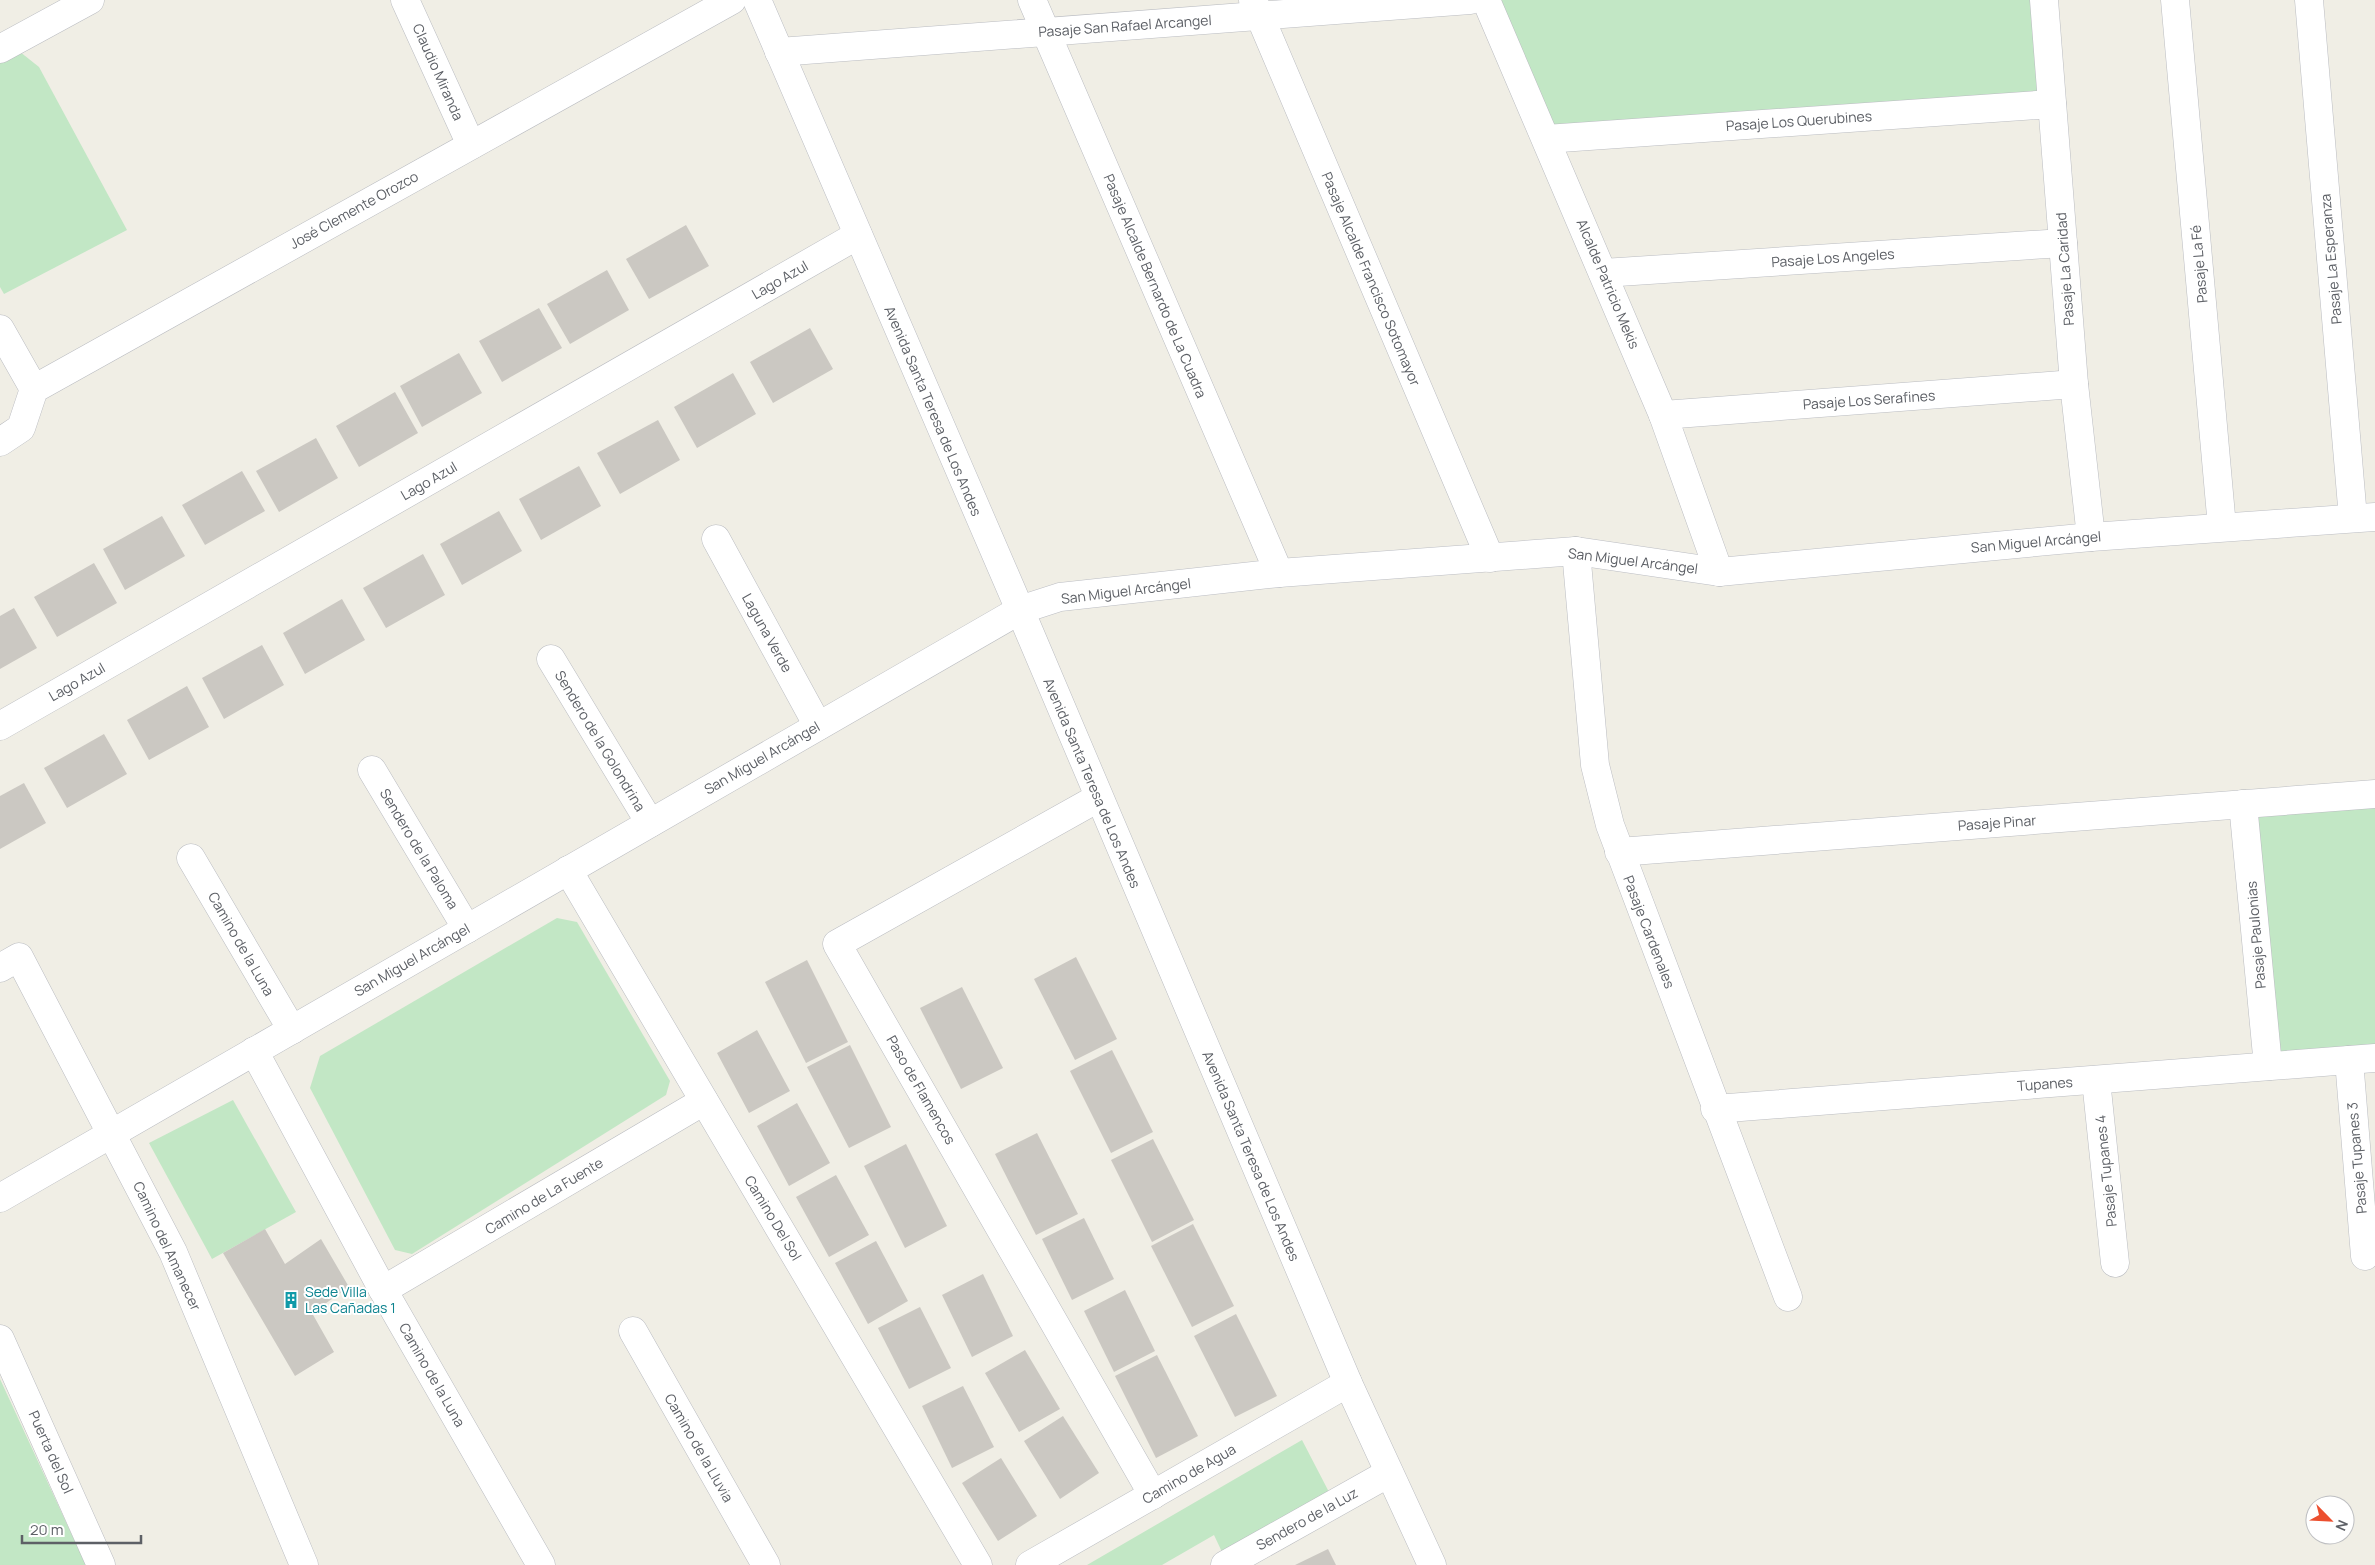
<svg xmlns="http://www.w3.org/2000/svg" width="2375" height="1565" font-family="Manrope,sans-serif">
  <rect width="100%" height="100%" fill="#f0eee5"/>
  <g fill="#c2e7c5">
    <path d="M 1486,0 L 2044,0 L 2052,104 L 1546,139 Z"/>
    <path d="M 0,36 L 39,67 L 127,230 L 4,294 L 0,287 Z"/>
    <path d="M 2375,794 L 2375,1058 L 2268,1066 L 2243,804 Z"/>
    <path d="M 557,918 L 577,922 L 670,1081 L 666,1095 L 412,1254 L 395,1250 L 310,1088 L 320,1056 Z"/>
    <path d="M 233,1100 L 296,1212 L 212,1259 L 149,1143 Z"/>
    <path d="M 0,1379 L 83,1559 L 86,1565 L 0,1565 Z"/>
    <path d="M 1302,1440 L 1330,1494 L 1222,1552 L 1214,1535 L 1162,1565 L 1087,1565 Z"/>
  </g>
  <g fill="#cbc8c2">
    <path d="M 686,225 L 709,266 L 649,299 L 626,259 Z"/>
    <path d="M 607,270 L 629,310 L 570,344 L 547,304 Z"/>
    <path d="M 539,308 L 562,348 L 502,382 L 479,341 Z"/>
    <path d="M 810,328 L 833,369 L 773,403 L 750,362 Z"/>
    <path d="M 459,353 L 482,393 L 422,427 L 400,386 Z"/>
    <path d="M 733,373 L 756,414 L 697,448 L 674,407 Z"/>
    <path d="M 395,392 L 418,433 L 359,467 L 336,426 Z"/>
    <path d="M 658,420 L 680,460 L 620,494 L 597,453 Z"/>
    <path d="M 316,438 L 338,478 L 279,512 L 256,471 Z"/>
    <path d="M 579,466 L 601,506 L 541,540 L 519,499 Z"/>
    <path d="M 242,471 L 265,511 L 205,545 L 182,505 Z"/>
    <path d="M 499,511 L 522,551 L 462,585 L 440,544 Z"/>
    <path d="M 162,516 L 185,556 L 125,590 L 103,549 Z"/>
    <path d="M 423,554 L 445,595 L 386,628 L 363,588 Z"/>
    <path d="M 94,563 L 117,603 L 57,637 L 34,597 Z"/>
    <path d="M 342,599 L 365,640 L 305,674 L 283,633 Z"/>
    <path d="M 14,608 L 37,648 L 0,669 L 0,616 Z"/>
    <path d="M 262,645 L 284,685 L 224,719 L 202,678 Z"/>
    <path d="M 187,686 L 209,727 L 149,760 L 127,720 Z"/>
    <path d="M 104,734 L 127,774 L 67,808 L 44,768 Z"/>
    <path d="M 24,783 L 46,823 L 0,849 L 0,796 Z"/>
    <path d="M 1076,957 L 1117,1039 L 1075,1060 L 1034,979 Z"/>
    <path d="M 807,960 L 848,1042 L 806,1063 L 765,982 Z"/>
    <path d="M 962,987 L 1003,1068 L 961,1089 L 920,1008 Z"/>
    <path d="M 757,1030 L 790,1091 L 749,1113 L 717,1053 Z"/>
    <path d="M 850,1045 L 891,1127 L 849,1148 L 807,1067 Z"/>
    <path d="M 1112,1050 L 1153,1132 L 1111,1153 L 1070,1071 Z"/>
    <path d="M 797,1103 L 830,1163 L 789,1186 L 757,1126 Z"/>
    <path d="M 1037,1133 L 1078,1214 L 1036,1235 L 995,1154 Z"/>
    <path d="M 1153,1139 L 1194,1220 L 1152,1242 L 1111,1160 Z"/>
    <path d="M 906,1144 L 947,1226 L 905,1248 L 864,1166 Z"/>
    <path d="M 836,1175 L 869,1235 L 829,1257 L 796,1197 Z"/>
    <path d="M 1084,1218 L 1114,1279 L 1072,1300 L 1042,1239 Z"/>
    <path d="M 1193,1224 L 1234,1306 L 1192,1327 L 1151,1246 Z"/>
    <path d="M 265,1229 L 285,1264 L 321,1239 L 349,1287 L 312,1313 L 334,1352 L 295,1376 L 223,1253 Z"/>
    <path d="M 876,1241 L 908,1301 L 868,1324 L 835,1263 Z"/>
    <path d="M 983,1274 L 1013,1336 L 972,1357 L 942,1295 Z"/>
    <path d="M 1125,1290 L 1155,1351 L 1114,1372 L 1084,1311 Z"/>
    <path d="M 920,1307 L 951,1368 L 909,1389 L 878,1328 Z"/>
    <path d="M 1236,1314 L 1277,1396 L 1235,1417 L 1194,1336 Z"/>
    <path d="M 1025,1350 L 1060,1409 L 1019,1432 L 985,1373 Z"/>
    <path d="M 1157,1355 L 1198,1436 L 1156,1458 L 1115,1376 Z"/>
    <path d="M 963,1386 L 994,1447 L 952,1468 L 922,1406 Z"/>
    <path d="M 1063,1416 L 1099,1473 L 1060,1499 L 1024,1441 Z"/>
    <path d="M 1001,1458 L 1037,1516 L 998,1541 L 962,1483 Z"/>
    <path d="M 1328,1549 L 1336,1565 L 1295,1565 Z"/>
  </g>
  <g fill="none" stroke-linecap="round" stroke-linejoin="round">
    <g stroke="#babcc1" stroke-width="29">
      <g id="street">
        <path d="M 405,0 L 471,145"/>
        <path d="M 1032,0 L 1279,573"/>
        <path d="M 1253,0 L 1490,558"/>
        <path d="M 1486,0 L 1663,415 L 1719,572"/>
        <path d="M 2044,0 L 2074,384 L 2091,537"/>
        <path d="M 2175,0 L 2222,527"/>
        <path d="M 2309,0 L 2353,518"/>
        <path d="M 0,49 L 90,0"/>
        <path d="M 779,52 L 1470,0"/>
        <path d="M 1546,139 L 2052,104"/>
        <path d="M 1603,273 L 2063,243"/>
        <path d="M 0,329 L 34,389"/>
        <path d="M 1663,415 L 2074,384"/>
        <path d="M 0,442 L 21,428 L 34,389 L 732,0"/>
        <path d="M 716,539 L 818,726"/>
        <path d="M 1576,551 L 1595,765 L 1610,825 L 1788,1297"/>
        <path d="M 551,659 L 650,823"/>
        <path d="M 0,726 L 858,235"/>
        <path d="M 372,770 L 467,929"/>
        <path d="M 1098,798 L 837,944 L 1153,1495"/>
        <path d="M 2243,804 L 2268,1066"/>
        <path d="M 1619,852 L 2375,794"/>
        <path d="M 191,858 L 292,1030"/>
        <path d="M 568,870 L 978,1565"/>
        <path d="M 0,968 L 19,957 L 173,1252 L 304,1565"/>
        <path d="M 254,1051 L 383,1290 L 541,1565"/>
        <path d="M 2349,1060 L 2365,1256"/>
        <path d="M 2096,1080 L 2115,1263"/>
        <path d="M 1715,1109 L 2375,1058"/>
        <path d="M 0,1198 L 1020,610 L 1348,1383 L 1432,1565"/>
        <path d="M 383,1290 L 704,1101"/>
        <path d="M 633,1331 L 766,1565"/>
        <path d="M 0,1339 L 101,1565"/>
        <path d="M 1030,1565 L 1348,1383"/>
        <path d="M 1225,1565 L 1389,1473"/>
      </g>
    </g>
    <g stroke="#bbbdc3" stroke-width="29">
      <path id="secondary" d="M 757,0 L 1020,610 L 1060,597 L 1279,573 L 1576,551 L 1719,572 L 2091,537 L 2375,517"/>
    </g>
    <use href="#street" stroke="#fff" stroke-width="28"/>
    <use href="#secondary" stroke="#fff" stroke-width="28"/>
  </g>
  <defs>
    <g id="building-bare" transform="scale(1.35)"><path d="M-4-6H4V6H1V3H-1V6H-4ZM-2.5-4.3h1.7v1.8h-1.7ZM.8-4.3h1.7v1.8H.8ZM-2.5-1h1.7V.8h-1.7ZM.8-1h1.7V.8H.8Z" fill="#0f9aa8" stroke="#fff" stroke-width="2.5" paint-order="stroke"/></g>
  </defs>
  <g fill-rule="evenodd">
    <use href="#building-bare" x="291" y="1300"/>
  </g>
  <g text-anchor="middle" stroke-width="4" stroke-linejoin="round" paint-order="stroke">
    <g font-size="14" fill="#5d6066" stroke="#fff">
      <text transform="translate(1125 26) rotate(-4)" y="5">Pasaje San Rafael Arcangel</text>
      <text transform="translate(438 72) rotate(66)" y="5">Claudio Miranda</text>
      <text transform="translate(1799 121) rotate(-4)" y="5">Pasaje Los Querubines</text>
      <text transform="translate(354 210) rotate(-29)" y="5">José Clemente Orozco</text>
      <text transform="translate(1833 258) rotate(-4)" y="5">Pasaje Los Angeles</text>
      <text transform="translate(2331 259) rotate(-95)" y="5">Pasaje La Esperanza</text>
      <text transform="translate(2199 264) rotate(-95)" y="5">Pasaje La Fé</text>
      <text transform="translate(2065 269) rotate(-94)" y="5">Pasaje La Caridad</text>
      <text transform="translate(1371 279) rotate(67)" y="5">Pasaje Alcalde Francisco Sotomayor</text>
      <text transform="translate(780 280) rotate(-30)" y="5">Lago Azul</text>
      <text transform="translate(1608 284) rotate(67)" y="5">Alcalde Patricio Mekis</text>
      <text transform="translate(1155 286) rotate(67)" y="5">Pasaje Alcalde Bernardo de La Cuadra</text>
      <text transform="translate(1869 400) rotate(-4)" y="5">Pasaje Los Serafines</text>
      <text transform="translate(933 411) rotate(67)" y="5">Avenida Santa Teresa de Los Andes</text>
      <text transform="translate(429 481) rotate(-30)" y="5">Lago Azul</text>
      <text transform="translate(2036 542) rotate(-5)" y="5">San Miguel Arcángel</text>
      <text transform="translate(1633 561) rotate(7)" y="5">San Miguel Arcángel</text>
      <text transform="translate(1126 591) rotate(-7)" y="5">San Miguel Arcángel</text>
      <text transform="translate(767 633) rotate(61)" y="5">Laguna Verde</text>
      <text transform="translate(77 682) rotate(-30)" y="5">Lago Azul</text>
      <text transform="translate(600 741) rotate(59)" y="5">Sendero de la Golondrina</text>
      <text transform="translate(762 758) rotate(-30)" y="5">San Miguel Arcángel</text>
      <text transform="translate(1092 783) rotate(67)" y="5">Avenida Santa Teresa de Los Andes</text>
      <text transform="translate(1997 823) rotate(-4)" y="5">Pasaje Pinar</text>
      <text transform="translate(419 849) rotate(59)" y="5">Sendero de la Paloma</text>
      <text transform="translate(1649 932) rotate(69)" y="5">Pasaje Cardenales</text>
      <text transform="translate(2256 935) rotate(-95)" y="5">Pasaje Paulonias</text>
      <text transform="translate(241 944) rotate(60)" y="5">Camino de la Luna</text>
      <text transform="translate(412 960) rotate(-30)" y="5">San Miguel Arcángel</text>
      <text transform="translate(2045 1084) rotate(-4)" y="5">Tupanes</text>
      <text transform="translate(921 1090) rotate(60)" y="5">Paso de Flamencos</text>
      <text transform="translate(1251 1156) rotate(67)" y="5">Avenida Santa Teresa de Los Andes</text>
      <text transform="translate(2357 1158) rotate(-95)" y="5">Pasaje Tupanes 3</text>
      <text transform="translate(2106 1171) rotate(-96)" y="5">Pasaje Tupanes 4</text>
      <text transform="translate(544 1196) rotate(-31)" y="5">Camino de La Fuente</text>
      <text transform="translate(773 1218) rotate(59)" y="5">Camino Del Sol</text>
      <text transform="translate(167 1246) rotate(65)" y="5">Camino del Amanecer</text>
      <text transform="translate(432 1375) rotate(60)" y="5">Camino de la Luna</text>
      <text transform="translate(699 1448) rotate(60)" y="5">Camino de la Lluvia</text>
      <text transform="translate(51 1452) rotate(66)" y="5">Puerta del Sol</text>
      <text transform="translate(1189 1474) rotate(-30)" y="5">Camino de Agua</text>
      <text transform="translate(1307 1519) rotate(-29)" y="5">Sendero de la Luz</text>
    </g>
    <g font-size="14" fill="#0d838f" stroke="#fff" text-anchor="start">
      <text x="305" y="1297">Sede Villa<tspan x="305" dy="16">Las Cañadas 1</tspan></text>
    </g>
  </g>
  <g transform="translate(2330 1520) rotate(114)"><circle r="24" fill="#ffffff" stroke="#bebfc2"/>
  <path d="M0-4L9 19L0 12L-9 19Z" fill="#ec4f2f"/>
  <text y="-8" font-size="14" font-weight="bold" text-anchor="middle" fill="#5d6066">N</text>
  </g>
  <path d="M22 1535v8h119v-8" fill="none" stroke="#5d6066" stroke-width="2.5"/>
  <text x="30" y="1535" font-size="15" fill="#5d6066" stroke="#ffffff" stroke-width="4" paint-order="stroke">20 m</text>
</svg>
